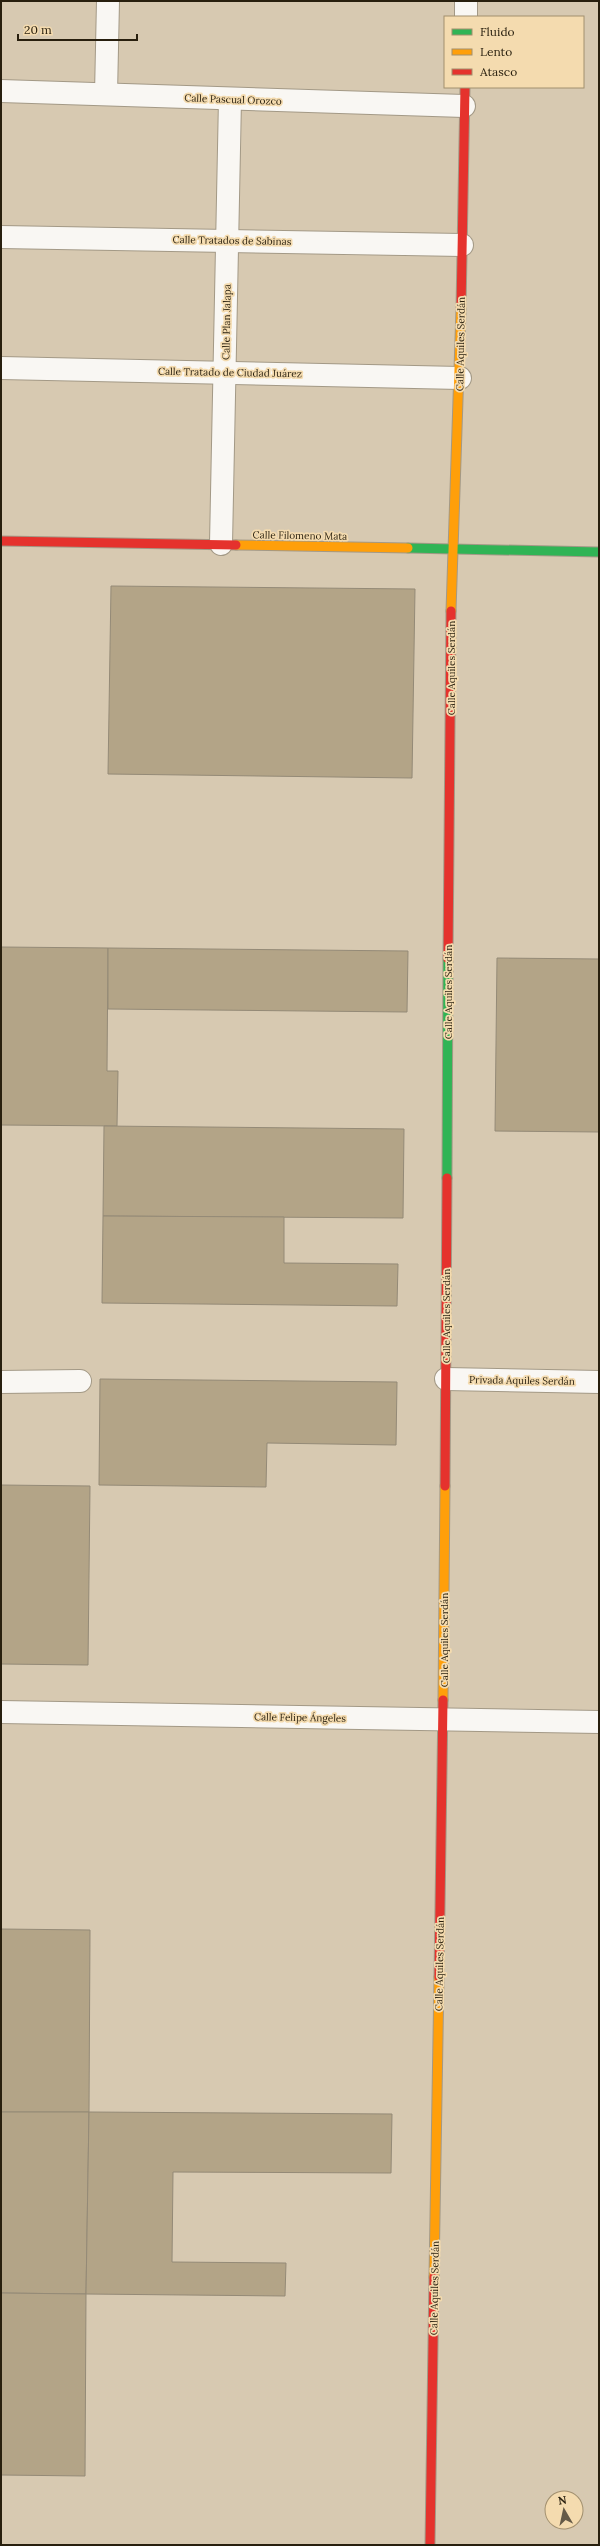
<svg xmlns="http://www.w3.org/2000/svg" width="600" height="2546" font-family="Lora,serif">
  <rect width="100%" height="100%" fill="#d7c9b1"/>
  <g fill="#b3a487" stroke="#948a77">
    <path d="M 111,586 L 415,589 L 412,778 L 108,774 Z"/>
    <path d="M 1,947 L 108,948 L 107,1071 L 118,1071 L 117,1126 L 1,1125 Z"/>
    <path d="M 108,948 L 408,951 L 407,1012 L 108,1009 Z"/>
    <path d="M 497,958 L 599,959 L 599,1132 L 495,1131 Z"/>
    <path d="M 104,1126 L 404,1129 L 403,1218 L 103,1216 Z"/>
    <path d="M 103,1216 L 284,1217 L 284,1263 L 398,1264 L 397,1306 L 102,1303 Z"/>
    <path d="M 100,1379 L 397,1382 L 396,1445 L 267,1443 L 266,1487 L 99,1485 Z"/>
    <path d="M 1,1485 L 90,1486 L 88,1665 L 1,1664 Z"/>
    <path d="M 1,1929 L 90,1930 L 89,2112 L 1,2112 Z"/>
    <path d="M 1,2112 L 89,2112 L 86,2294 L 1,2293 Z"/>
    <path d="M 89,2112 L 392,2114 L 391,2173 L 173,2172 L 172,2262 L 286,2263 L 285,2296 L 86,2294 Z"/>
    <path d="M 1,2293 L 86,2294 L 85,2476 L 1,2475 Z"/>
  </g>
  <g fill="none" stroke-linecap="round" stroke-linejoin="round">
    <g stroke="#a39986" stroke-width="24">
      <g id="street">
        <path d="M 466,17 L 466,1"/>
        <path d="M 1,91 L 464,106"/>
        <path d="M 106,94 L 108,1"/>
        <path d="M 1,237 L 462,245"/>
        <path d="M 1,368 L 460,378"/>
        <path d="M 221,544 L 230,99"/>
        <path d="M 446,1379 L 599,1382"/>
        <path d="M 1,1382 L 80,1381"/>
        <path d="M 1,1712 L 599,1722"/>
      </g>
    </g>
    <g stroke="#a39986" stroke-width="11">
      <g id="fast">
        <path d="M 408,548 L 599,552"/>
        <path d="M 447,1178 L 448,959"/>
      </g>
    </g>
    <g stroke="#a39986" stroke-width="11">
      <g id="slow">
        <path d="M 236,545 L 408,548"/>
        <path d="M 451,611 L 461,309"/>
        <path d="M 443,1700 L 445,1486"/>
        <path d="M 434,2277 L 439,1977"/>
      </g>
    </g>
    <g stroke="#a39986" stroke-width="11">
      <g id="jam">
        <path d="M 461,309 L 465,87"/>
        <path d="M 1,541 L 236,545"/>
        <path d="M 448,959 L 451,611"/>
        <path d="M 445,1486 L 447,1178"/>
        <path d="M 439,1977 L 443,1700"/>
        <path d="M 430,2545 L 434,2277"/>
      </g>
    </g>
    <use href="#street" stroke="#f9f7f3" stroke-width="22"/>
    <use href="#fast" stroke="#30b455" stroke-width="9"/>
    <use href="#slow" stroke="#ff9f0a" stroke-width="9"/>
    <use href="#jam" stroke="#e5322d" stroke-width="9"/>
  </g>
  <g text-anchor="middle" stroke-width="3.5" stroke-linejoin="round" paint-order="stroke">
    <g font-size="10" fill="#281f0e" stroke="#f4dbaf">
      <text transform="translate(233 99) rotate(2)" y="4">Calle Pascual Orozco</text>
      <text transform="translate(232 240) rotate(1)" y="4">Calle Tratados de Sabinas</text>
      <text transform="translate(226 322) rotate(-89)" y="4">Calle Plan Jalapa</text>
      <text transform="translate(460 344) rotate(-89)" y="4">Calle Aquiles Serdán</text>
      <text transform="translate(230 372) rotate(1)" y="4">Calle Tratado de Ciudad Juárez</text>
      <text transform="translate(300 535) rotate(1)" y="4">Calle Filomeno Mata</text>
      <text transform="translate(451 668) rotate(-90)" y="4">Calle Aquiles Serdán</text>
      <text transform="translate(448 992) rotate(-90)" y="4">Calle Aquiles Serdán</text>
      <text transform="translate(446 1316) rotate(-90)" y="4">Calle Aquiles Serdán</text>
      <text transform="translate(522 1380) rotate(1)" y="4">Privada Aquiles Serdán</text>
      <text transform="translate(444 1640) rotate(-90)" y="4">Calle Aquiles Serdán</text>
      <text transform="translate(300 1717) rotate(1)" y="4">Calle Felipe Ángeles</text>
      <text transform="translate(439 1964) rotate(-89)" y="4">Calle Aquiles Serdán</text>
      <text transform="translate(434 2288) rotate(-89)" y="4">Calle Aquiles Serdán</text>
    </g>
  </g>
  <rect width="600" height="2546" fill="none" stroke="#281f0e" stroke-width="4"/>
  <rect x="444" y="16" width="140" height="72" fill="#f4dbaf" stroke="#a2906f"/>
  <rect x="452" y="29" width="20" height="6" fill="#30b455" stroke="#a2906f"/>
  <text x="480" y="36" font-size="12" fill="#281f0e">Fluido</text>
  <rect x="452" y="49" width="20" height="6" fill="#ff9f0a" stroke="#a2906f"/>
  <text x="480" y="56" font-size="12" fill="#281f0e">Lento</text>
  <rect x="452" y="69" width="20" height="6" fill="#e5322d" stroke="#a2906f"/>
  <text x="480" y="76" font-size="12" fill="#281f0e">Atasco</text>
  <g transform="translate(564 2510) rotate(351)"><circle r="19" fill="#f4dbaf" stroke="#a2906f"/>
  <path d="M0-3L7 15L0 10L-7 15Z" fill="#655a47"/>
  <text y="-6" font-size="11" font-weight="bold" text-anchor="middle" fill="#281f0e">N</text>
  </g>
  <path d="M18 34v6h119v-6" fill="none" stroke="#281f0e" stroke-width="2"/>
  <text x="24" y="34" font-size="12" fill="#281f0e" stroke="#f4dbaf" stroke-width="3" paint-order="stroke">20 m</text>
</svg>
